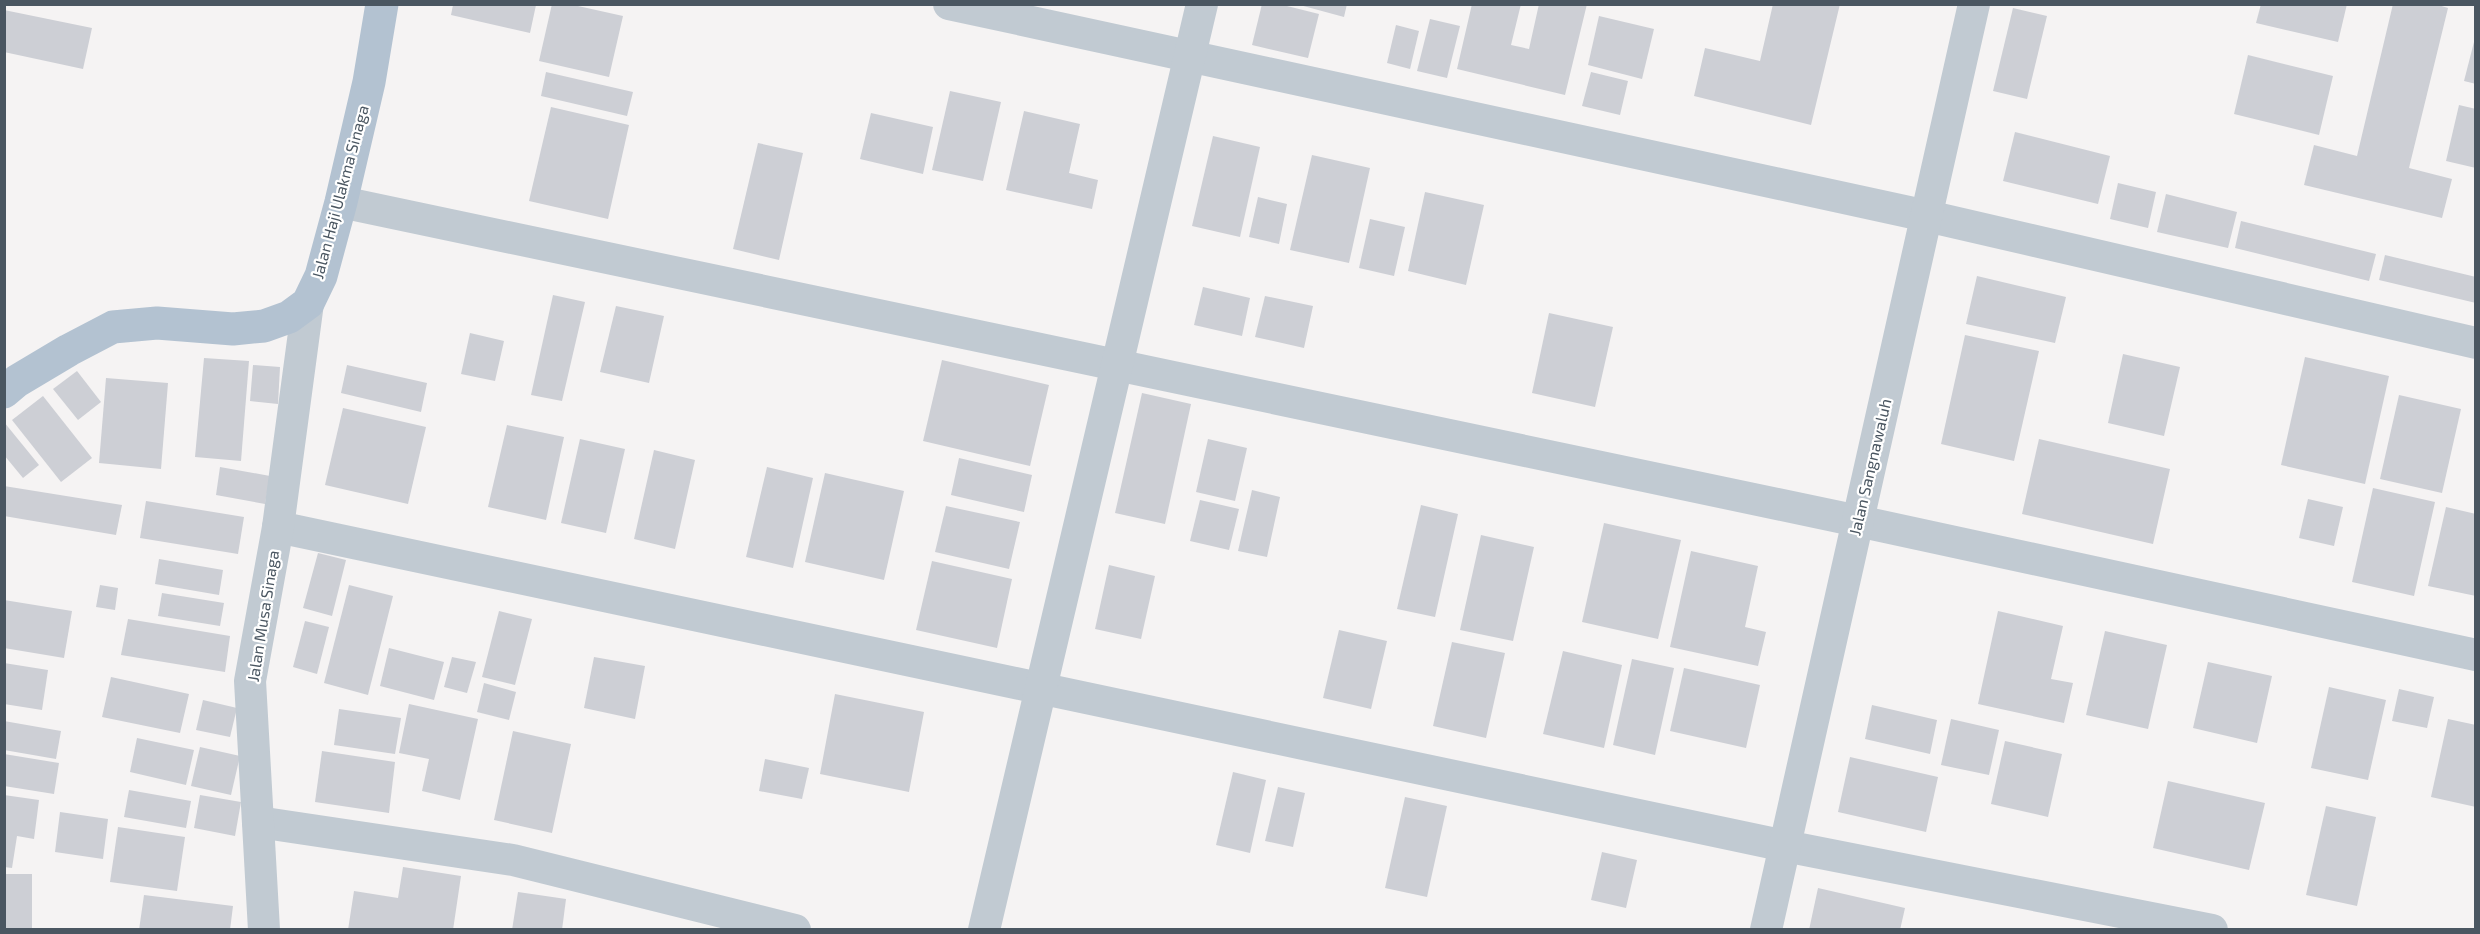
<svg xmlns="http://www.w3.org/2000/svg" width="2480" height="934" font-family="'Exo 2',sans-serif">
  <rect width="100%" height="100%" fill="#f5f3f3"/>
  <g fill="#cdcfd5">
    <path d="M 552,4 L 569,4 L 623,16 L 609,77 L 539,61 Z"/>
    <path d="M 1262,4 L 1279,4 L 1319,14 L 1308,58 L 1252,45 Z"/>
    <path d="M 1296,4 L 1347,4 L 1344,17 Z"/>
    <path d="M 1472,4 L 1521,4 L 1511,45 L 1529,49 L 1539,4 L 1587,4 L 1565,95 L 1457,69 Z"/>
    <path d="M 1773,4 L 1840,4 L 1811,125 L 1694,96 L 1705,48 L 1760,61 Z"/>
    <path d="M 2261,4 L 2347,4 L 2338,42 L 2256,23 Z"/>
    <path d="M 2393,4 L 2435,4 L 2448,8 L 2409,168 L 2452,179 L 2442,218 L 2304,185 L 2314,145 L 2357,156 Z"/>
    <path d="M 453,5 L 536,5 L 530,33 L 451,15 Z"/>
    <path d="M 2013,8 L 2047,16 L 2027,99 L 1993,91 Z"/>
    <path d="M 4,10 L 92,28 L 83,69 L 4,52 Z"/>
    <path d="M 1599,16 L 1654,29 L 1642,79 L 1588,65 Z"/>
    <path d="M 1430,19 L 1460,26 L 1447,78 L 1417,71 Z"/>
    <path d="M 1396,25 L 1419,31 L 1410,69 L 1387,63 Z"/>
    <path d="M 2475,38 L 2476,38 L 2476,84 L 2464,81 Z"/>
    <path d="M 2248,55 L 2333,76 L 2319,135 L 2234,114 Z"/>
    <path d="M 546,72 L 633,92 L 627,116 L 541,96 Z"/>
    <path d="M 1591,72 L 1628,81 L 1620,115 L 1582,106 Z"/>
    <path d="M 950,91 L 1001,102 L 983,181 L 932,170 Z"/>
    <path d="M 2459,105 L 2476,109 L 2476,168 L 2446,161 Z"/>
    <path d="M 551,107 L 629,125 L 608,219 L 529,201 Z"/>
    <path d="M 1024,111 L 1080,124 L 1069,173 L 1098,180 L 1092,209 L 1006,190 Z"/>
    <path d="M 871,113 L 933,127 L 923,174 L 860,159 Z"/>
    <path d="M 2015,132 L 2110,156 L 2098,204 L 2003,181 Z"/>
    <path d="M 1213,136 L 1260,147 L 1240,237 L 1192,226 Z"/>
    <path d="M 758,143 L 803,153 L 779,260 L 733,249 Z"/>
    <path d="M 1312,155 L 1370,168 L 1349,263 L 1290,250 Z"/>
    <path d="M 2118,183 L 2156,192 L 2148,228 L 2110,219 Z"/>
    <path d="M 1425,192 L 1484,205 L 1466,285 L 1408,271 Z"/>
    <path d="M 2166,194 L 2237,212 L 2228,248 L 2157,232 Z"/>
    <path d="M 1258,197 L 1287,204 L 1279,244 L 1249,237 Z"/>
    <path d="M 1370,219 L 1405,227 L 1394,276 L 1359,268 Z"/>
    <path d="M 2241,221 L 2376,254 L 2369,281 L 2235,248 Z"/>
    <path d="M 2385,255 L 2476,277 L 2476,303 L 2379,280 Z"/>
    <path d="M 1977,276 L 2066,297 L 2055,343 L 1966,324 Z"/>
    <path d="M 1203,287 L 1250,298 L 1242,336 L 1194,325 Z"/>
    <path d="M 553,295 L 585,302 L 562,401 L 531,395 Z"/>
    <path d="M 1265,296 L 1313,306 L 1304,348 L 1255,337 Z"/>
    <path d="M 616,306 L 664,316 L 649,383 L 600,372 Z"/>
    <path d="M 1549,313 L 1613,327 L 1595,407 L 1532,393 Z"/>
    <path d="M 470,333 L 504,341 L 495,381 L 461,374 Z"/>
    <path d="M 1965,335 L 2039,351 L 2014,461 L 1941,444 Z"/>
    <path d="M 2123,354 L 2180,367 L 2164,436 L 2108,423 Z"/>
    <path d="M 2305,357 L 2389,376 L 2365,484 L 2281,465 Z"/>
    <path d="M 204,358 L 249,361 L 241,461 L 195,457 Z"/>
    <path d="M 942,360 L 1049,385 L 1030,466 L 923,441 Z"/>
    <path d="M 253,365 L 280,367 L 278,404 L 250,401 Z"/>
    <path d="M 347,365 L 427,383 L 421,412 L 341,393 Z"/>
    <path d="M 77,371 L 101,402 L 78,420 L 53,389 Z"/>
    <path d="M 106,378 L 168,383 L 161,469 L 99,463 Z"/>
    <path d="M 1142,393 L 1191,404 L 1165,524 L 1115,513 Z"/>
    <path d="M 2399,395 L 2461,409 L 2442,493 L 2380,479 Z"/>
    <path d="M 43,396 L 92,458 L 61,482 L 12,420 Z"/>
    <path d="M 343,408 L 426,427 L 408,504 L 325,485 Z"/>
    <path d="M 4,422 L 39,465 L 23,478 L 4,455 Z"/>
    <path d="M 507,425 L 564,437 L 546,520 L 488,507 Z"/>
    <path d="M 580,439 L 625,449 L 606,533 L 561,523 Z"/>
    <path d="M 1208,439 L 1247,448 L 1235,501 L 1196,492 Z"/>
    <path d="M 2039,439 L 2170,469 L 2153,544 L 2022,514 Z"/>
    <path d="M 654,450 L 695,460 L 675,549 L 634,539 Z"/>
    <path d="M 959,458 L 1032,475 L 1024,512 L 951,495 Z"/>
    <path d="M 220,467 L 270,476 L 265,504 L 216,495 Z"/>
    <path d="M 767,467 L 813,478 L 793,568 L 746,557 Z"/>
    <path d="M 825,473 L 904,491 L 884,580 L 805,562 Z"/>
    <path d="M 4,486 L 122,505 L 116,535 L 4,516 Z"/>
    <path d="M 2373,488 L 2435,502 L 2414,596 L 2352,582 Z"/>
    <path d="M 1252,490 L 1280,497 L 1267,557 L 1238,551 Z"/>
    <path d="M 2308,499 L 2343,507 L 2334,546 L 2299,538 Z"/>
    <path d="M 1200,500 L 1239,509 L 1229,550 L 1190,541 Z"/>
    <path d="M 146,501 L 244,517 L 238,554 L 140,538 Z"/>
    <path d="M 1421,505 L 1458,514 L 1435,617 L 1397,609 Z"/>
    <path d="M 946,506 L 1020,522 L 1009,569 L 935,552 Z"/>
    <path d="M 2446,507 L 2476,514 L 2476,596 L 2428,586 Z"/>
    <path d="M 1604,523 L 1681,540 L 1658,639 L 1582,622 Z"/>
    <path d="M 1481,535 L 1534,547 L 1513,641 L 1460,630 Z"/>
    <path d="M 1691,551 L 1758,566 L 1745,627 L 1766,632 L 1758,666 L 1670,647 Z"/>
    <path d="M 318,553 L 346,560 L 332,616 L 303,608 Z"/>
    <path d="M 159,559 L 223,570 L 219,595 L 155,584 Z"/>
    <path d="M 932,561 L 1012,579 L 997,648 L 916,630 Z"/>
    <path d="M 1109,565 L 1155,576 L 1141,639 L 1095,629 Z"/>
    <path d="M 100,585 L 118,588 L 115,610 L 96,607 Z"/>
    <path d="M 349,585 L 393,596 L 368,695 L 324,683 Z"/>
    <path d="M 162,593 L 224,603 L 220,626 L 158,616 Z"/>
    <path d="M 4,600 L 72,611 L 64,658 L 4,648 Z"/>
    <path d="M 499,611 L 532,619 L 515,685 L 482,677 Z"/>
    <path d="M 1998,611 L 2063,626 L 2051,679 L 2073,683 L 2064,723 L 1978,704 Z"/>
    <path d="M 128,619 L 230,636 L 225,672 L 121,655 Z"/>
    <path d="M 305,621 L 329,627 L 317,674 L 293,667 Z"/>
    <path d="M 1339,630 L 1387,641 L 1371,709 L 1323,698 Z"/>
    <path d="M 2105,631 L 2167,645 L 2148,729 L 2086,715 Z"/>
    <path d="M 1452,642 L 1505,653 L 1486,738 L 1433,726 Z"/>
    <path d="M 389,648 L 444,662 L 434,700 L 380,686 Z"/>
    <path d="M 1563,651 L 1622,665 L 1604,748 L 1543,734 Z"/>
    <path d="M 452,657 L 476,662 L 467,693 L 444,687 Z"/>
    <path d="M 594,657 L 645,666 L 635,719 L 584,708 Z"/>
    <path d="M 1632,659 L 1674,668 L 1655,755 L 1613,745 Z"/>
    <path d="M 2208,662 L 2272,676 L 2257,743 L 2193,728 Z"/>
    <path d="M 4,663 L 48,670 L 42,710 L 4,704 Z"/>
    <path d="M 1684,668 L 1760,685 L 1746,748 L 1670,731 Z"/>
    <path d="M 111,677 L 189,694 L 180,733 L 102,717 Z"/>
    <path d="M 484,683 L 516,692 L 509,720 L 477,712 Z"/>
    <path d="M 2329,687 L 2386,700 L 2368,780 L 2311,768 Z"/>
    <path d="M 2399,689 L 2434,697 L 2427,728 L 2392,721 Z"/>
    <path d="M 835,694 L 924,712 L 909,792 L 820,774 Z"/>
    <path d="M 203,700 L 237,708 L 230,737 L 196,730 Z"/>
    <path d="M 409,704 L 478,719 L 460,800 L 422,791 L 429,759 L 399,753 Z"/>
    <path d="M 1872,705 L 1937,720 L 1930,754 L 1865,739 Z"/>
    <path d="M 339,709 L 401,718 L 395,754 L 334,745 Z"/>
    <path d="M 1951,719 L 1999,730 L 1989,775 L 1941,765 Z"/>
    <path d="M 2448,719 L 2476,725 L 2476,807 L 2431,797 Z"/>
    <path d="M 4,721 L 61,731 L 56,759 L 4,750 Z"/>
    <path d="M 513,731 L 571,744 L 552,833 L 494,820 Z"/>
    <path d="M 137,738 L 194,750 L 186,785 L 130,772 Z"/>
    <path d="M 2005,741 L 2062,754 L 2048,817 L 1991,804 Z"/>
    <path d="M 200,747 L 240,756 L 231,795 L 191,786 Z"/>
    <path d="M 322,751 L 395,762 L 389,813 L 315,802 Z"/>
    <path d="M 4,754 L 59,763 L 54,794 L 4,786 Z"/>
    <path d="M 1850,757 L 1938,777 L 1926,832 L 1838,812 Z"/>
    <path d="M 765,759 L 809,768 L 802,799 L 759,791 Z"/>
    <path d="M 1233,772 L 1266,780 L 1250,853 L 1216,845 Z"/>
    <path d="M 2168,781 L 2265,803 L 2249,870 L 2153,848 Z"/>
    <path d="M 1278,787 L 1305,793 L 1293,847 L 1265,841 Z"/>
    <path d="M 129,790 L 191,801 L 186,828 L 124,817 Z"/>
    <path d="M 4,795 L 39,800 L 34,839 L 17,836 L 12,868 L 4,867 Z"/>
    <path d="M 200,795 L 241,802 L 235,836 L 194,828 Z"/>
    <path d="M 1405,797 L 1447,806 L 1427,897 L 1385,888 Z"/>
    <path d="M 2326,806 L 2376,817 L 2357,906 L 2306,895 Z"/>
    <path d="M 60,812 L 108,819 L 103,859 L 55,852 Z"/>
    <path d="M 118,827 L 185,837 L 177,891 L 110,882 Z"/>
    <path d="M 1602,852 L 1637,860 L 1626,908 L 1591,900 Z"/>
    <path d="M 403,867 L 461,876 L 453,930 L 348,930 L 354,891 L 398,898 Z"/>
    <rect x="4" y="874" width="28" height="56"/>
    <path d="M 1818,888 L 1905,908 L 1900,930 L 1809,930 Z"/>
    <path d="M 518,892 L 566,899 L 562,930 L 512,930 Z"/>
    <path d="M 144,895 L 233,906 L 230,930 L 139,930 Z"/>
  </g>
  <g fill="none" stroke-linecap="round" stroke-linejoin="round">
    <g stroke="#c1cad2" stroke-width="32">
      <path d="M 949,4 L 1927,216 L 2476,343"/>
      <path d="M 341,202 L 1858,521 L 2476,655"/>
      <path d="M 278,527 L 1785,846 L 2212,930"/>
      <path d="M 258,822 L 513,860 L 795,930"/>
      <path d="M 264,930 L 250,681 L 278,527 L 308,303"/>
      <path d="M 984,930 L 1202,4"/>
      <path d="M 1766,930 L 1974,4"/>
    </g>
    <path stroke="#b3c2d1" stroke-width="33" d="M 4,392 L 17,381 L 69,350 L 113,327 L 157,323 L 233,329 L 264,326 L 289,317 L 308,303 L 321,276 L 341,202 L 369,82 L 382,4"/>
  </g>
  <g text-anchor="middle" stroke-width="4.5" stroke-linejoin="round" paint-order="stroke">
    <g font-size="16" fill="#4a5661" stroke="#fff">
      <text transform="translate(340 192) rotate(-75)" y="6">Jalan Haji Ulakma Sinaga</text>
      <text transform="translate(1870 467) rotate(-77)" y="6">Jalan Sangnawaluh</text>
      <text transform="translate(263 616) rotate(-81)" y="6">Jalan Musa Sinaga</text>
    </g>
  </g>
  <rect width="2480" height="934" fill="none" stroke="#4a5661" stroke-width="12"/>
</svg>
